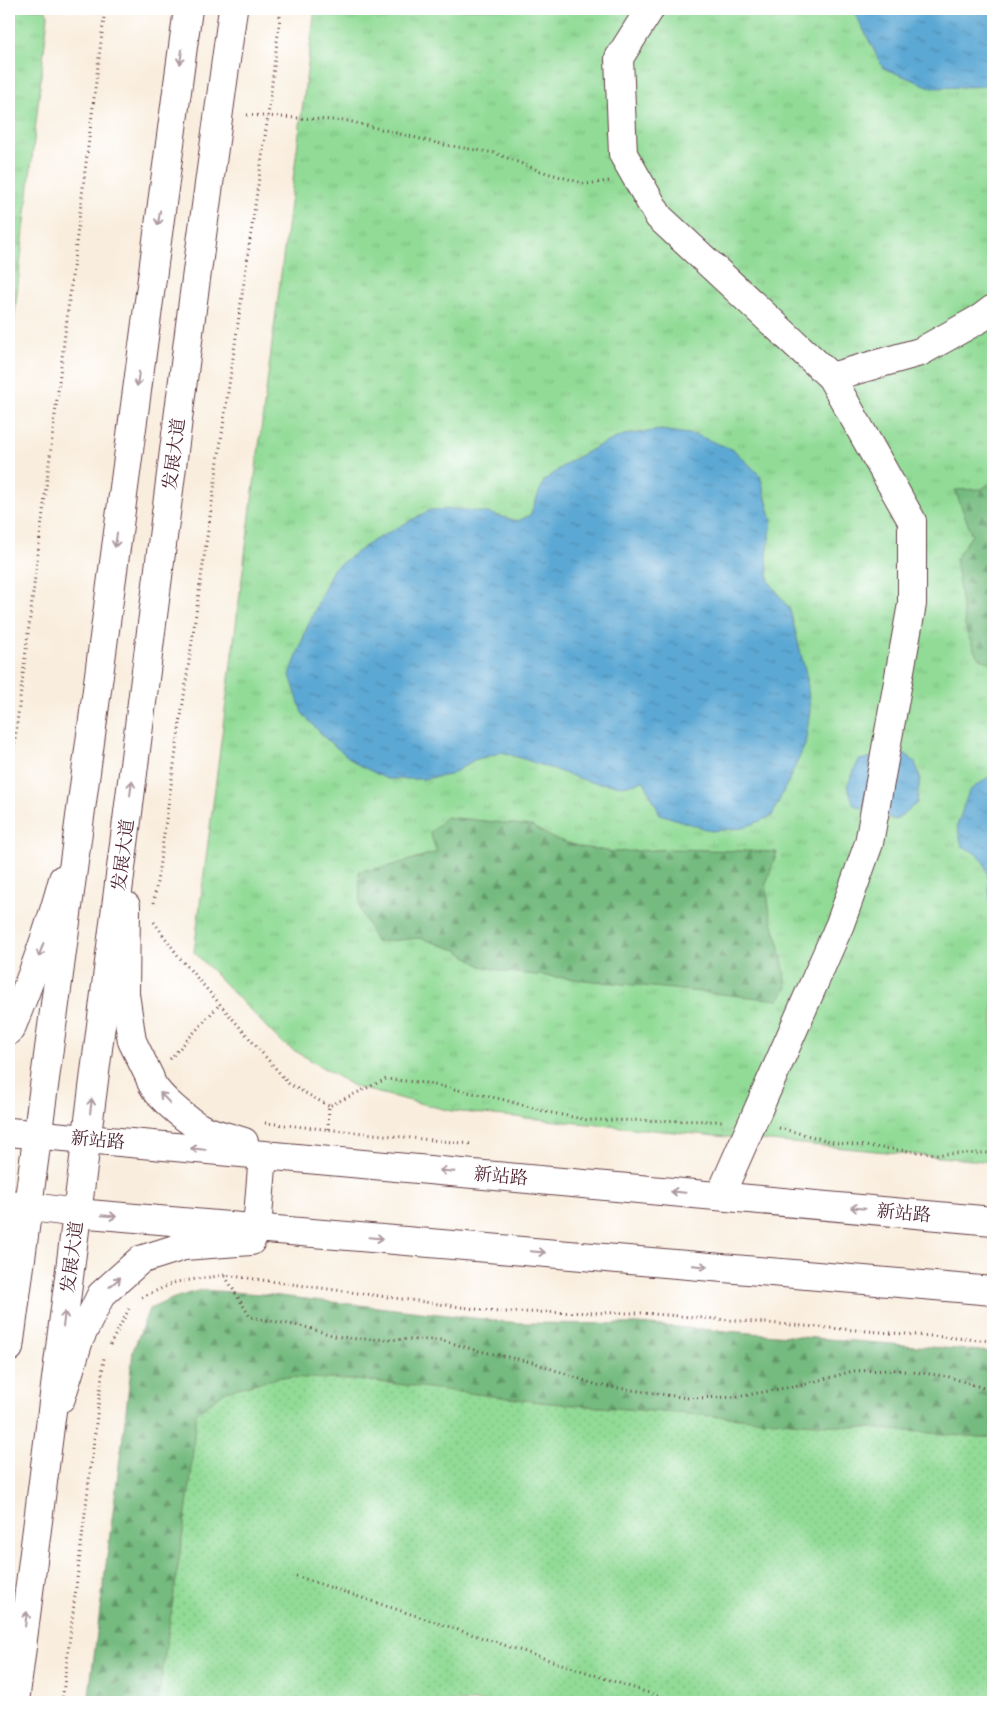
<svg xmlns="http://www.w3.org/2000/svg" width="1002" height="1711" font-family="Alegreya,'Noto Serif SC',serif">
  <defs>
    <pattern id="grass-tufts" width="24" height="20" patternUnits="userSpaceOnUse" patternTransform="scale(1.25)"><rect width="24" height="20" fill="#91db96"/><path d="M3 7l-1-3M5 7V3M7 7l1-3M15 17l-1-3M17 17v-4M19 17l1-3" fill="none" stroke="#7fbc81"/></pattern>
    <pattern id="forest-firs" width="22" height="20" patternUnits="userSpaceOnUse" patternTransform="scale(1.25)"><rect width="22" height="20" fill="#74bb7f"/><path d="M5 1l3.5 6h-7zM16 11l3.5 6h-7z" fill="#619768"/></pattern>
    <pattern id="garden-dots" width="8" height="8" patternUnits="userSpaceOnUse" patternTransform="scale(1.25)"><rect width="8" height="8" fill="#91db96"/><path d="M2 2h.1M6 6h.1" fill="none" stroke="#7fbc81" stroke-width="1.8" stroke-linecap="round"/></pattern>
    <pattern id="water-ripples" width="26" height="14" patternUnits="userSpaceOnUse" patternTransform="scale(1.25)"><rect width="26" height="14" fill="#5ba8d4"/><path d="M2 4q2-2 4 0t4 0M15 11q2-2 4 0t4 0" fill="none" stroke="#4d88ac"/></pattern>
  </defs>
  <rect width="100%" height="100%" fill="#fff"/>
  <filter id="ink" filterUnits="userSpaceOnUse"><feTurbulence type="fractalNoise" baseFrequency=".02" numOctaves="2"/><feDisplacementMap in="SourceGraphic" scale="10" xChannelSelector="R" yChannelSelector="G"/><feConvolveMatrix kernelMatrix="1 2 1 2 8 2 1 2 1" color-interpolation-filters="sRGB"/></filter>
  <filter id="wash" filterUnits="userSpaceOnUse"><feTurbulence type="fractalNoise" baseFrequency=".0096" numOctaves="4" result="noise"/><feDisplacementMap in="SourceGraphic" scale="20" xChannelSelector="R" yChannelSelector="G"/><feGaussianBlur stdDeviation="1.12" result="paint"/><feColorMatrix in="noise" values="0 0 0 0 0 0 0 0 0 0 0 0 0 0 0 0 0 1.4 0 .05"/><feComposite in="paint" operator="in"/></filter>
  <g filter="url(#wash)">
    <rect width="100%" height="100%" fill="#f9eede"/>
    <g fill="url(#grass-tufts)" stroke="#6e7d60">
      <path d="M 9,9 L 45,9 L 48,15 L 9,365 Z"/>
      <path d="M 315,9 L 993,9 L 993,1162 L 451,1111 L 355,1087 L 282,1043 L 194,952 Z"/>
    </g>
    <g fill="url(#forest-firs)" stroke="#5f6d55">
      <path d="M 993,481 L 993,665 L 977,656 L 966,631 L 955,559 L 972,535 L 955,490 L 982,489 Z"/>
      <path d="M 446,817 L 532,826 L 552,838 L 581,847 L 614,852 L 674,849 L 777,852 L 766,884 L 770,915 L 779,944 L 787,987 L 779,1000 L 507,972 L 481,966 L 457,950 L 420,938 L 376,942 L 360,909 L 359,871 L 386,867 L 437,852 L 430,833 Z"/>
      <path d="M 201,1290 L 262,1294 L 518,1323 L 636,1324 L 993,1352 L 993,1438 L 548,1403 L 371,1381 L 282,1377 L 196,1413 L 190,1486 L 158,1702 L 95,1702 L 89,1694 L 124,1428 L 133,1351 L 149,1309 L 174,1298 Z"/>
    </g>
    <path fill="url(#garden-dots)" stroke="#6e7d60" d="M 282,1377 L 371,1381 L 548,1403 L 993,1438 L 993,1702 L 158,1702 L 190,1486 L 196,1413 L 226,1391 Z"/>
    <g fill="url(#water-ripples)" stroke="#526480">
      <path d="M 853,9 L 993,9 L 993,86 L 933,88 L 883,68 Z"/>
      <path d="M 661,430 L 696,435 L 734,450 L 760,475 L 772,521 L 767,556 L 769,581 L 790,610 L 807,678 L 810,711 L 805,745 L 772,816 L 743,828 L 711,831 L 660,814 L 644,781 L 623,786 L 590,782 L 503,752 L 474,760 L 450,775 L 423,779 L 387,779 L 357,764 L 327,740 L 302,713 L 290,675 L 306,630 L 333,569 L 371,542 L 430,510 L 459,509 L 488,513 L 518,521 L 530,515 L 544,481 L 567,463 L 596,447 L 624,435 Z"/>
      <path d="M 902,751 L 915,762 L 920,777 L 917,803 L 896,820 L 854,805 L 847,786 L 859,760 Z"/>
      <path d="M 993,774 L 993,910 C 985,891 994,874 979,856 C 975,852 967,849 962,846 L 957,826 L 969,791 Z"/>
    </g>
  </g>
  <g filter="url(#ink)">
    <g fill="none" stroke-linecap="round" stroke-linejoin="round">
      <g stroke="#643e46" stroke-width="30">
        <g id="minor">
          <path d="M 650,9 L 619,58 L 623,154 L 659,217 L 831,377 L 912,521 L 912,604 L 869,843 L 840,924 L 720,1196"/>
          <path d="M 831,377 L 920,352 L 981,318 L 993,309"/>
          <path d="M 126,906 L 125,994 L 132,1041 L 150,1078 C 152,1093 186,1119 199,1127 C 212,1134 230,1137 244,1142"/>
          <path d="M 9,1031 L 12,1026 C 31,978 50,929 63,879"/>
          <path d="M 9,1132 L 993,1221"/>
          <path d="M 9,1204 L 77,1213 L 993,1291"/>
          <path d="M 257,1228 L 263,1155"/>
          <path d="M 61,1398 L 79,1340 L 101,1295 L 140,1260 L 184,1246 L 251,1241"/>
        </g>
      </g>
      <g stroke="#643e46" stroke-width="30">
        <g id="major">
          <path d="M 9,1348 L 188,9"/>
          <path d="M 15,1702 L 193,301 L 233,9"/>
        </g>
      </g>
      <g stroke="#643e46" stroke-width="3" stroke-dasharray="1 4" stroke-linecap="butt">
        <path d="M 247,115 L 348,121 L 445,145 L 495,153 L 540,171 L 586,184 L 609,181"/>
        <path d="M 9,788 L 105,9"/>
        <path d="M 154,903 L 268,116 L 281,9"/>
        <path d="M 154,922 L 179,957 L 289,1084 L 329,1106"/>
        <path d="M 170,1059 L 220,1004"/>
        <path d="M 265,1123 L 472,1144"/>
        <path d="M 779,1128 L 837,1143 L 936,1154 L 993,1153"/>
        <path d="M 328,1129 L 329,1106 L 386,1079 L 425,1083 L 501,1099 L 547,1112 L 588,1120 L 723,1121"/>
        <path d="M 225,1276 L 250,1317 L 305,1327 L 335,1336 L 357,1339 L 441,1340 L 479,1351 L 532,1362 L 597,1385 L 688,1398 L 736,1397 L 802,1385 L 853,1371 L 895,1370 L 946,1376 L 993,1391"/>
        <path d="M 142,1297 L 176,1282 L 225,1275 L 498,1312 L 641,1313 L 993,1341"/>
        <path d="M 110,1345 L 129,1309"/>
        <path d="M 296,1576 L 676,1702"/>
        <path d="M 62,1702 L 104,1358"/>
      </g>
      <use href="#minor" stroke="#fff" stroke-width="28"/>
      <use href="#major" stroke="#fff" stroke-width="28"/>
    </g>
    <defs><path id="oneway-shaft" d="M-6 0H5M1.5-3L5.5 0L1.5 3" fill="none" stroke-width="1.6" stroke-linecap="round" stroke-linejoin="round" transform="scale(1.25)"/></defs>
    <g stroke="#ae9aa0">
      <use href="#oneway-shaft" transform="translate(181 57) rotate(98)"/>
      <use href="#oneway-shaft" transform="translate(159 218) rotate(98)"/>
      <use href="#oneway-shaft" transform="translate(138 379) rotate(98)"/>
      <use href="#oneway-shaft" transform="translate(116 540) rotate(98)"/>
      <use href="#oneway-shaft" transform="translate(131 788) rotate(-83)"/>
      <use href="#oneway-shaft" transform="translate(41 950) rotate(109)"/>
      <use href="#oneway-shaft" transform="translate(165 1098) rotate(-133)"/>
      <use href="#oneway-shaft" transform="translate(91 1106) rotate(-83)"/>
      <use href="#oneway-shaft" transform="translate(198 1149) rotate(-175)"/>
      <use href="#oneway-shaft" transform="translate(447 1171) rotate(-175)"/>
      <use href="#oneway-shaft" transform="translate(678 1192) rotate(-175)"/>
      <use href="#oneway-shaft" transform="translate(858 1208) rotate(-175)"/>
      <use href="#oneway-shaft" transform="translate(109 1216) rotate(5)"/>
      <use href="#oneway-shaft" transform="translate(376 1238) rotate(5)"/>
      <use href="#oneway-shaft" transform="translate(538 1252) rotate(5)"/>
      <use href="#oneway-shaft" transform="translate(700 1266) rotate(5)"/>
      <use href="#oneway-shaft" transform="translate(115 1282) rotate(-41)"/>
      <use href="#oneway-shaft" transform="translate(64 1319) rotate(-83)"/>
      <use href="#oneway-shaft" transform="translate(26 1619) rotate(-83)"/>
    </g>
  </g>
  <g text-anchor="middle" stroke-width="5" stroke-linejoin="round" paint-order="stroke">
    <g font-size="18" fill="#4a1f2b" stroke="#fff">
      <text transform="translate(174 454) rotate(-83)" y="6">发展大道</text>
      <text transform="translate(123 855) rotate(-83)" y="6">发展大道</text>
      <text transform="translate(98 1140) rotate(5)" y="6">新站路</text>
      <text transform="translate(501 1176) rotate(5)" y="6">新站路</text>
      <text transform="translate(904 1213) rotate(5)" y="6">新站路</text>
      <text transform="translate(72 1257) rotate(-83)" y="6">发展大道</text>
    </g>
  </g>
  <rect width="1002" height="1711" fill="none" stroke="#fff" stroke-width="30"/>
</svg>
